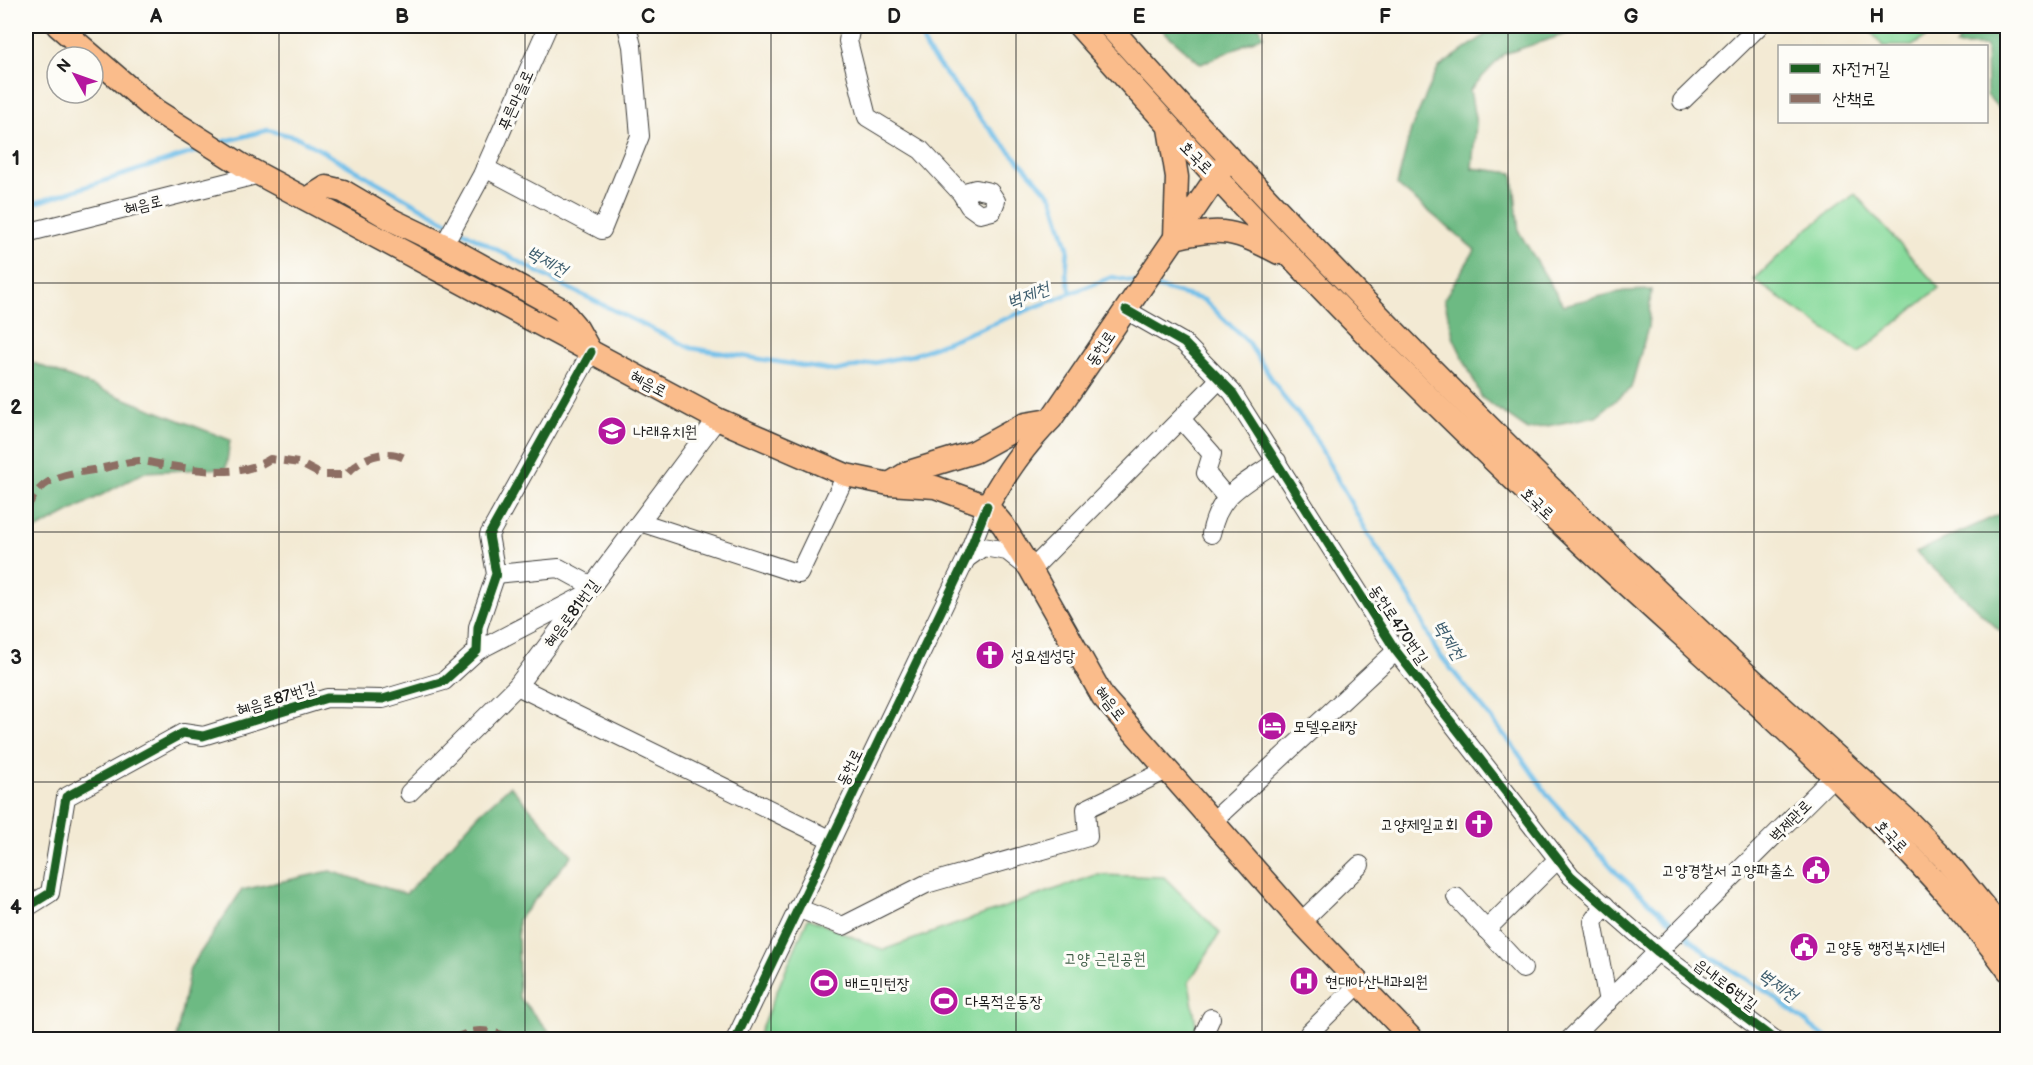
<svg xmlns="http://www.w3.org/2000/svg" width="2033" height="1065" font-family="'Balsamiq Sans','Poor Story',sans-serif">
  <rect width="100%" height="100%" fill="#fdfcf7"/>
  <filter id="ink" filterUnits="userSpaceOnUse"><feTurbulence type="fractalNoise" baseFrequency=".0167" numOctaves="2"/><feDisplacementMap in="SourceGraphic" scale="12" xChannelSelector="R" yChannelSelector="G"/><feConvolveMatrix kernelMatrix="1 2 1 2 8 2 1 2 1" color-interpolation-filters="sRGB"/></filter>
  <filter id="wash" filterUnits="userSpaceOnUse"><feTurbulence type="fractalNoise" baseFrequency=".008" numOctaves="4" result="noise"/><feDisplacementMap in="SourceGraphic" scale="24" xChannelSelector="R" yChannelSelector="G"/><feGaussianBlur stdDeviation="1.35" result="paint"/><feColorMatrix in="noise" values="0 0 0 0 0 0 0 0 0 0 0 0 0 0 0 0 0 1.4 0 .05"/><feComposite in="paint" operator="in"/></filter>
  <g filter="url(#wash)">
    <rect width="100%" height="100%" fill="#f3ead4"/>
    <g fill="#87da9b" stroke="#527b5c" stroke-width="1.5">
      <path d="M 1866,26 L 1944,26 L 1912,46 L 1883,46 Z"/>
      <path d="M 1855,194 L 1939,288 L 1859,353 L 1754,280 L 1806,230 Z"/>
      <path d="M 1096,875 L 1164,877 L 1220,933 L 1189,982 L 1197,1031 L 1193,1039 L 756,1040 L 808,918 L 883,950 Z"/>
    </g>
    <g fill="#6dba83" stroke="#446b50" stroke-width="1.5">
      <path d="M 1158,26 L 1259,26 L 1263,36 L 1201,64 Z"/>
      <path d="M 1498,26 L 1591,26 L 1504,54 L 1470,90 L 1476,124 L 1472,168 L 1513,173 L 1519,232 L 1563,305 L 1624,291 L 1651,290 L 1648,327 L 1631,388 L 1596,416 L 1528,430 L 1482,398 L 1454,339 L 1444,299 L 1475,250 L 1397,185 L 1411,129 L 1438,68 Z"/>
      <path d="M 1969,26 L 2007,26 L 2007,118 L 1987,95 L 1986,46 L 1955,46 Z"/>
      <path d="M 26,360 L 230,440 L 226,468 L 145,472 L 26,535 Z"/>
      <path d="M 2007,511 L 2007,633 L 1999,630 L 1916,552 Z"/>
      <path d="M 510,786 L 572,855 L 518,920 L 519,997 L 555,1039 L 176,1039 L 190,968 L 242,890 L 330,871 L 406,894 L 479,814 Z"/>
    </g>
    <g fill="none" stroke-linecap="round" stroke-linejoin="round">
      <g stroke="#6ebee9" stroke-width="4.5">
        <path d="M 918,26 L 926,49 L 980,118 L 1052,197 L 1068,248 L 1066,274 L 1071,293"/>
        <path d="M 222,142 L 268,130 L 299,138 L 449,223"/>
        <path d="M 26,206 L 203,149"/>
        <path d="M 457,228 L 560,284 L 691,348 L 835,371 L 913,355 L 1112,277 L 1135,282"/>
        <path d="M 1149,285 L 1204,300 L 1247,341 L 1285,399 L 1309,427 L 1368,534 L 1412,601 L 1436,650 L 1513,746 L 1550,798 L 1617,873 L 1676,926"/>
        <path d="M 1683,932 L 1708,955 L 1770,994 L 1829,1040"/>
      </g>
    </g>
  </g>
  <g filter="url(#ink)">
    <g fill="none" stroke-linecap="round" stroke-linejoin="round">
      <g stroke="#3c3b38" stroke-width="20">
        <g id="minor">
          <path d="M 851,26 L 848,41 L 867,117 L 921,150 L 961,193 L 969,206 L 980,214 L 992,211 L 996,201 L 990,192 L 976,189 L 961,193"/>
          <path d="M 1682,101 L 1759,26"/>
          <path d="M 485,168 L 602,230 L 640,136 L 632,46 L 627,26"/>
          <path d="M 26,233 L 260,174"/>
          <path d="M 444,245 L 482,175 L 548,26"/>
          <path d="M 1126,310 L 1184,343 L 1232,392 L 1396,651 L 1571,876 L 1658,952 L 1775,1040"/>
          <path d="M 1181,419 L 1212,454 L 1206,473 L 1226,497"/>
          <path d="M 640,522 L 799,574 L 846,475"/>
          <path d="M 1211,534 C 1219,492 1244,485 1277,461"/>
          <path d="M 966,559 L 983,547 L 1007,551 L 1031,570 L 1220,379"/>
          <path d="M 496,574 L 559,568 L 592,586"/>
          <path d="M 477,651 L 581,597"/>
          <path d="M 517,686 L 830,839"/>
          <path d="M 409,793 L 517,686 L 717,419"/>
          <path d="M 1212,822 L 1396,651"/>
          <path d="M 1456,897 L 1523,969"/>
          <path d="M 1605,905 L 1593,922 L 1608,1002"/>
          <path d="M 26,908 L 50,893 L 66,797 L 183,733 L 203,736 L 327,698 L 383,699 L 444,681 L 477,651 L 478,627 L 496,574 L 489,535 L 591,352"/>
          <path d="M 797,908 L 843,926 L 926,884 L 1088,837 L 1086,809 L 1167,770"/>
          <path d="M 1301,922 L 1360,865"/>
          <path d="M 1486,930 L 1558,859"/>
          <path d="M 735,1040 L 966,559 L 987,506"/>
          <path d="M 1201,1040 L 1211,1018"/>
          <path d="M 1308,1040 L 1309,1033 L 1358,985"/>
          <path d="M 1569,1040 L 1842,768"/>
        </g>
      </g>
      <g stroke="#3c3b38" stroke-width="25">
        <g id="major">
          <path d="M 58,26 L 155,110 L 242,165 L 717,419 L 846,475 L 889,484 L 935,487 L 987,506 L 1003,525 L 1031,570 L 1103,697 L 1301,922 L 1413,1040"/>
          <path d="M 1079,26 C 1233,200 1394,369 1565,528 C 1670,627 1781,720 1881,824 C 1926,870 1970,917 2008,970"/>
          <path d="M 1109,26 C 1358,304 1624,569 1904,817 L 1944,858 L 2008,936"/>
          <path d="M 1169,128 L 1177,177 L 1175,237"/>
          <path d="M 307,199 L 326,187 L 343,191 L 394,221 L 444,245 L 561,309 L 577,328 L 590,351"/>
          <path d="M 1175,238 C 1222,226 1236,231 1279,253"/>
          <path d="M 891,483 L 909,472 L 974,452 L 1025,424 L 1049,420"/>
          <path d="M 987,506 C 1006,473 1024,446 1051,419 L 1224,166"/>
        </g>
      </g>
      <use href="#minor" stroke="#fff" stroke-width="18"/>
      <use href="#major" stroke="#fabc8b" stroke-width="22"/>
      <g stroke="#8d6e63" stroke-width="8" stroke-dasharray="15 8" stroke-linecap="butt">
        <path d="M 26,509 C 42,477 61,475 93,470 C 109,468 123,462 139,461 C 146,461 154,463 162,465 C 196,469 240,479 270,459 L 299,463 L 322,475 L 346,475 C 359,458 386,447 406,459 L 409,456"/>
        <path d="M 452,1040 C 486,1022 492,1036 526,1040"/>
      </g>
      <g stroke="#fdfcf7" stroke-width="13">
        <g id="cycleway">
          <path d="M 1126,310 L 1184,343 L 1232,392 L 1396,651 L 1571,876 L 1658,952 L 1775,1040"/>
          <path d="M 26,908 L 50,893 L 66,797 L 183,733 L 203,736 L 327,698 L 383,699 L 444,681 L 477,651 L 478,627 L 496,574 L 489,535 L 591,352"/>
          <path d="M 735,1040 L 966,559 L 987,506"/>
        </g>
      </g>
      <use href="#cycleway" stroke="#1b5e20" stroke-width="9"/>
    </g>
  </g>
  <path fill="none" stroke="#1c1c1c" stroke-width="1.5" stroke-opacity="0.55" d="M 279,26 L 279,1040M 525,26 L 525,1040M 771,26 L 771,1040M 1016,26 L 1016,1040M 1262,26 L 1262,1040M 1508,26 L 1508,1040M 1754,26 L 1754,1040M 26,283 L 2008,283M 26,532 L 2008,532M 26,782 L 2008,782"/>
  <defs>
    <g id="school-disc" transform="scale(1.5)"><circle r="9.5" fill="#b5179e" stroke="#fdfcf7"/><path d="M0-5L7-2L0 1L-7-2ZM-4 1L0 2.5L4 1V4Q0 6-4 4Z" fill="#fff"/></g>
    <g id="church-disc" transform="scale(1.5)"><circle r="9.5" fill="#b5179e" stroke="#fdfcf7"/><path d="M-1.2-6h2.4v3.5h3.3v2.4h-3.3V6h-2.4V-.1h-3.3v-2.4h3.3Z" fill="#fff"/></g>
    <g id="hotel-disc" transform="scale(1.5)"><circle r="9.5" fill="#b5179e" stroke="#fdfcf7"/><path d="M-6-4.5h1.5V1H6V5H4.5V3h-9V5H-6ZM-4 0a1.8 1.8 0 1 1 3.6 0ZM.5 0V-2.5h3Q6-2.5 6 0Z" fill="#fff"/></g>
    <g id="civic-disc" transform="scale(1.5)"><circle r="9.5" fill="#b5179e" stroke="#fdfcf7"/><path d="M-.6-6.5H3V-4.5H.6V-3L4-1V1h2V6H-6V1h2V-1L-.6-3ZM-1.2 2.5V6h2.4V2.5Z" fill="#fff"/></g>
    <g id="hospital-disc" transform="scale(1.5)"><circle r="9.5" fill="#b5179e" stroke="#fdfcf7"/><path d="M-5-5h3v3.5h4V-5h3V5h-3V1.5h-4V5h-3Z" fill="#fff"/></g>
    <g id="stadium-disc" transform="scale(1.5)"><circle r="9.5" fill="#b5179e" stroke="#fdfcf7"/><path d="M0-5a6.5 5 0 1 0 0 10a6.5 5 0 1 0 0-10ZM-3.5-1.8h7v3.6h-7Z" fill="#fff"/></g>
  </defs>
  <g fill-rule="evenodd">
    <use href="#school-disc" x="612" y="431"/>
    <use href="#church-disc" x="990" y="655"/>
    <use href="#hotel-disc" x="1272" y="726"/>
    <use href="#church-disc" x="1479" y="824"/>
    <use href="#civic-disc" x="1816" y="870"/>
    <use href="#civic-disc" x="1804" y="947"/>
    <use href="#hospital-disc" x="1304" y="981"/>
    <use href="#stadium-disc" x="824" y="983"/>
    <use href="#stadium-disc" x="944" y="1001"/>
  </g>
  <g text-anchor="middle" stroke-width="6" stroke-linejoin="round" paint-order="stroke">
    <g font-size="16" fill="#1c1c1c" stroke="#fdfcf7">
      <text transform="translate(515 100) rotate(-66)" y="6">푸른마을로</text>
      <text transform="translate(1197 157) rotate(45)" y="6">호국로</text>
      <text transform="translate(143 204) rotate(-14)" y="6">혜음로</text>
      <text transform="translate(1100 348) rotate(-56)" y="6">동헌로</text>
      <text transform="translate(649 383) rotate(28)" y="6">혜음로</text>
      <text transform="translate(1538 503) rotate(44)" y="6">호국로</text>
      <text transform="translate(571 613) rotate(-53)" y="6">혜음로81번길</text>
      <text transform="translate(1399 624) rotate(56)" y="6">동헌로470번길</text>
      <text transform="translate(276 698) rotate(-17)" y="6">혜음로87번길</text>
      <text transform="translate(1111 703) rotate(52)" y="6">혜음로</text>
      <text transform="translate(849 767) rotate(-64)" y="6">동헌로</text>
      <text transform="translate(1790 820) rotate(-45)" y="6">벽제관로</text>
      <text transform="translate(1892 836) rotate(46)" y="6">호국로</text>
      <text transform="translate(1726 984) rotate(37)" y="6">읍내로6번길</text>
    </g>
    <g font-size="16" fill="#1c1c1c" stroke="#fdfcf7" text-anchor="start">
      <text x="633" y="437">나래유치원</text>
      <text x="1011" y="661">성요셉성당</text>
      <text x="1293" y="732">모텔우래장</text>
      <text x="1458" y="830" text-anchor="end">고양제일교회</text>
      <text x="1795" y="876" text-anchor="end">고양경찰서 고양파출소</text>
      <text x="1825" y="953">고양동 행정복지센터</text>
      <text x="1325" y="987">현대아산내과의원</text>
      <text x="845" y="989">배드민턴장</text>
      <text x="965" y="1007">다목적운동장</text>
    </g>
    <g font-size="16" fill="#415e48" stroke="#fdfcf7">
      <text x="1105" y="964">고양 근린공원</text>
    </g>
    <g font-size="18" font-style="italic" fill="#3d5d6e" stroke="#fdfcf7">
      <text transform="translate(547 261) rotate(29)" y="6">벽제천</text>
      <text transform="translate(1028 295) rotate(-21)" y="6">벽제천</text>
      <text transform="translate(1449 640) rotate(58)" y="6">벽제천</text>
      <text transform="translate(1778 985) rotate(35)" y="6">벽제천</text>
    </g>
  </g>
  <rect width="2033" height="1065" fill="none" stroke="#fdfcf7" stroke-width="66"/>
  <rect x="1778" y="45" width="210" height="78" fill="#fdfcf7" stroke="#a3a29f" stroke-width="1.5"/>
  <rect x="1790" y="64" width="30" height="9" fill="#1b5e20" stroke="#a3a29f" stroke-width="1.5"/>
  <text x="1832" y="75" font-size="18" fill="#1c1c1c">자전거길</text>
  <rect x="1790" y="94" width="30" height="9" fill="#8d6e63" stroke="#a3a29f" stroke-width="1.5"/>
  <text x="1832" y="105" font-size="18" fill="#1c1c1c">산책로</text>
  <g transform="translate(75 75) rotate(310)"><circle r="28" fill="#fdfcf7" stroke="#a3a29f" stroke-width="1.5"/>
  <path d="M0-4.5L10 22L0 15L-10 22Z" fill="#b5179e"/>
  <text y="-9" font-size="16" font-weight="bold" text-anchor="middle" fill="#1c1c1c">N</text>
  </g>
  <rect x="33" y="33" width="1967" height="999" fill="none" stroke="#1c1c1c" stroke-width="2"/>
  <g font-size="20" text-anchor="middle" font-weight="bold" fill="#1c1c1c">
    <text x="156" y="23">A</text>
    <text x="402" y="23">B</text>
    <text x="648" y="23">C</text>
    <text x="894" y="23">D</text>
    <text x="1139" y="23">E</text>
    <text x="1385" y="23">F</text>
    <text x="1631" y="23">G</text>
    <text x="1877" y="23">H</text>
    <text x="16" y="165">1</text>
    <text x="16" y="414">2</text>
    <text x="16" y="664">3</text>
    <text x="16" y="914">4</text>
  </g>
</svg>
